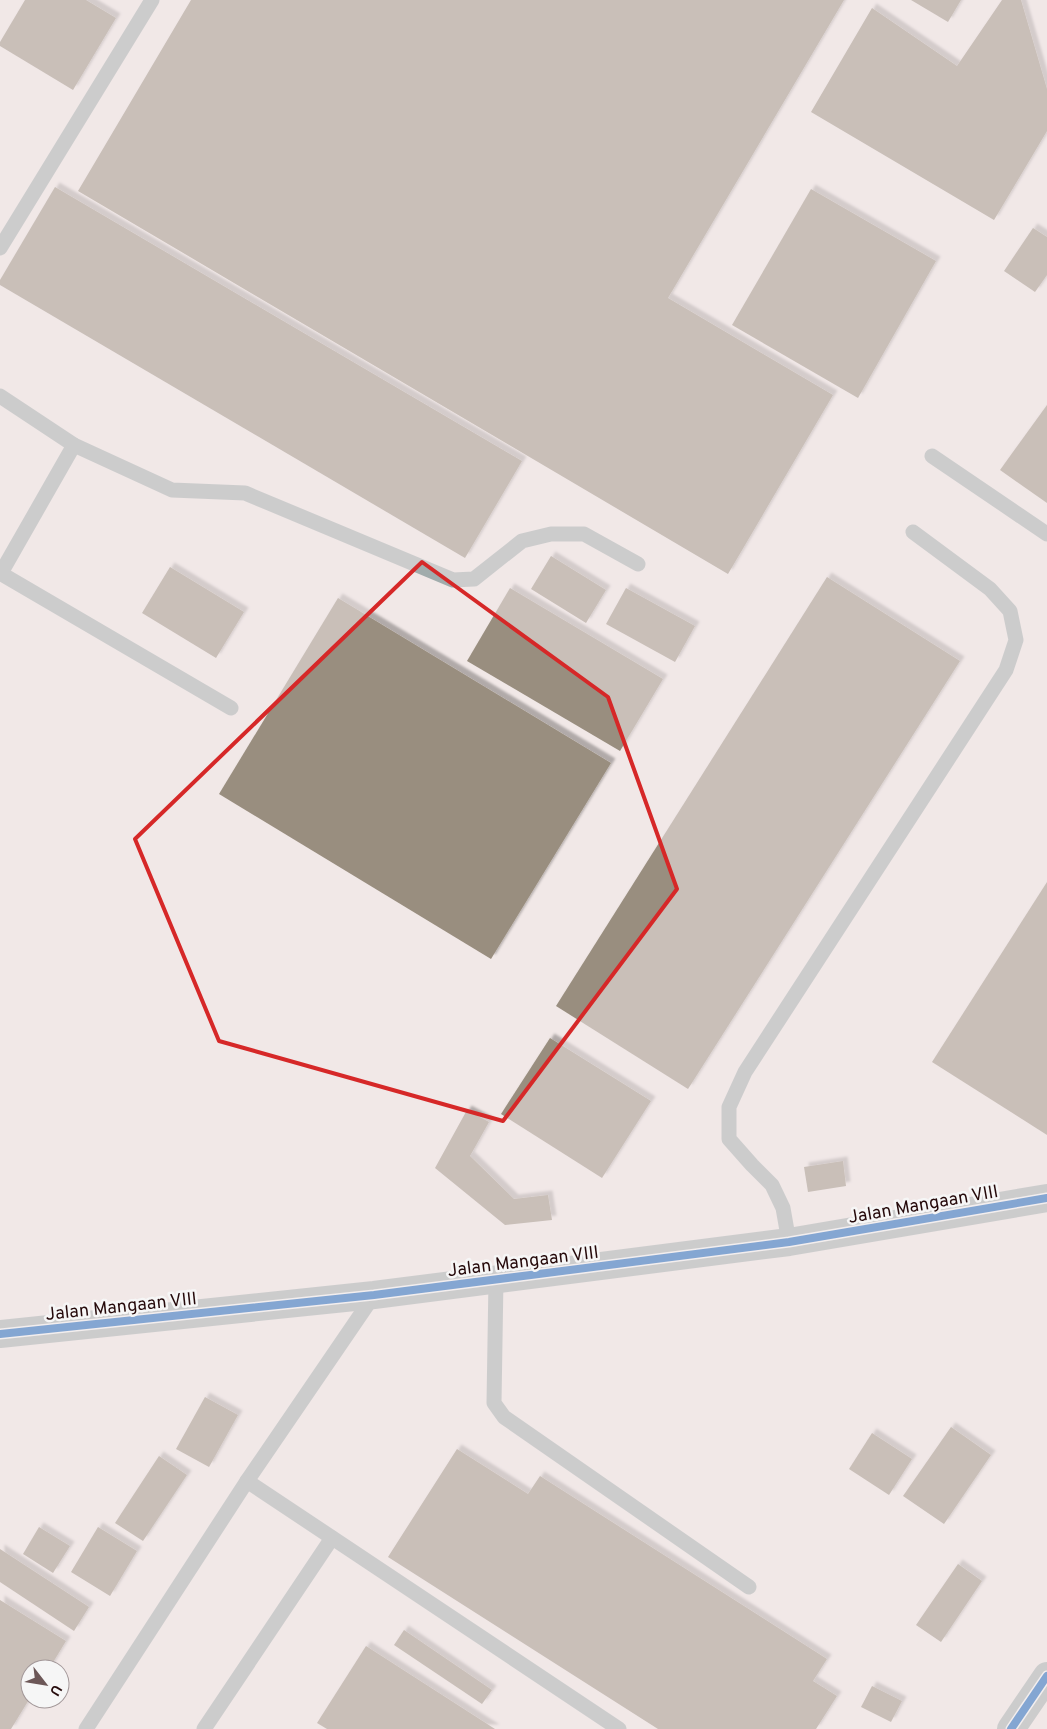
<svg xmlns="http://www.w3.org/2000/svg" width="1047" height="1729" font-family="Overpass,sans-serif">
  <defs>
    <filter id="shadow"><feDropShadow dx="4.5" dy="-4.5" stdDeviation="1" flood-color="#0004"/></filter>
  </defs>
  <rect width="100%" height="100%" fill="#f1e8e7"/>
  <g fill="#998e7f" filter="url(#shadow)">
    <path d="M 25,0 L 86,0 L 116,18 L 73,90 L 0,46 L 0,42 Z"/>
    <path d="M 191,0 L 844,0 L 668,298 L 833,395 L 728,574 L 78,191 Z"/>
    <path d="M 911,0 L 961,0 L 948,22 Z"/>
    <path d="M 1002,0 L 1021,0 L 1047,89 L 1047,131 L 994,220 L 811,112 L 872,8 L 957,66 Z"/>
    <path d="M 55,187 L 522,461 L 465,558 L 0,285 L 0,280 Z"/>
    <path d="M 811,189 L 936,261 L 858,398 L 732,325 Z"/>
    <path d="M 1033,228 L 1047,237 L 1047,275 L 1035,292 L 1004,271 Z"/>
    <path d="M 1047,405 L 1047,503 L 1000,470 Z"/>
    <path d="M 551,556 L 606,590 L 586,623 L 531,589 Z"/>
    <path d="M 170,567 L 244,612 L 216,658 L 142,613 Z"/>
    <path d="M 827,577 L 960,661 L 688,1089 L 556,1006 Z"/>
    <path d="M 510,588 L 663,679 L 620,751 L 467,661 Z"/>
    <path d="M 626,588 L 695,626 L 675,662 L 606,624 Z"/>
    <path d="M 338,598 L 611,763 L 491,959 L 219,794 Z"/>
    <path d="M 1047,882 L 1047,1135 L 932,1062 Z"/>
    <path d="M 550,1038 L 651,1101 L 602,1178 L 501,1114 Z"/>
    <path d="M 467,1110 L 489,1122 L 470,1156 L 514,1199 L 548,1195 L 552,1220 L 505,1225 L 435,1168 Z"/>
    <path d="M 843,1161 L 846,1186 L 808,1192 L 804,1167 Z"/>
    <path d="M 205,1397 L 238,1415 L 209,1467 L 176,1449 Z"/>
    <path d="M 951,1427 L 991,1455 L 944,1524 L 903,1496 Z"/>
    <path d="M 872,1433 L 912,1459 L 889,1495 L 849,1469 Z"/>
    <path d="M 457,1449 L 528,1494 L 540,1476 L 827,1659 L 813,1681 L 837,1696 L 816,1729 L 658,1729 L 388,1557 Z"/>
    <path d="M 159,1456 L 187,1475 L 143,1541 L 115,1523 Z"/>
    <path d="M 39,1527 L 70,1546 L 53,1573 L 23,1554 Z"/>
    <path d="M 98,1527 L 137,1551 L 110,1596 L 71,1572 Z"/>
    <path d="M 0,1549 L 89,1607 L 74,1631 L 0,1582 Z"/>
    <path d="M 958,1564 L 982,1581 L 941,1642 L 916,1625 Z"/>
    <path d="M 0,1600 L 66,1641 L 49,1669 L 30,1669 L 30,1698 L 11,1729 L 0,1729 Z"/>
    <path d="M 404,1630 L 492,1690 L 482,1704 L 394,1645 Z"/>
    <path d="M 366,1646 L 495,1729 L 327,1729 L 317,1723 Z"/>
    <path d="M 872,1686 L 902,1701 L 891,1722 L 861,1707 Z"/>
  </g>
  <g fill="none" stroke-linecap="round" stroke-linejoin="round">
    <g stroke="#a1acac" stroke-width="15">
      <path d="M 0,248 L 152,0"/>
      <path d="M 0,396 L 74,445 L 172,490 L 245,493 L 453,580 L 474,579 L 522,541 L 551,534 L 584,534 L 638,564"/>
      <path d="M 932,456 L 1047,534"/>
      <path d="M 0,573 L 231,708"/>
      <path d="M 1,573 L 74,445"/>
      <path d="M 789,1242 L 783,1208 L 772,1185 L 752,1165 L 729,1139 L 729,1107 L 745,1072 L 1006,670 L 1016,640 L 1010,611 L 990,589 L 913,532"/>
      <path d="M 496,1279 L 494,1403 L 504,1417 L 749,1587"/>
      <path d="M 247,1481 L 619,1729"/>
      <path d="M 86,1729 L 247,1481 L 374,1295"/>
      <path d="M 204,1729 L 332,1538"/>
    </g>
    <g stroke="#a1acac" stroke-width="28">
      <path d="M 0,1334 L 374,1295 L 789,1242 L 1047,1198"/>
      <path d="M 1011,1729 L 1047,1676"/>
    </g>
    <g stroke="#f6f6f6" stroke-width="11">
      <g id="cycleway">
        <path d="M 0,1334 L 374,1295 L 789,1242 L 1047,1198"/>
        <path d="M 1011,1729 L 1047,1676"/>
      </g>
    </g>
    <use href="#cycleway" stroke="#0057b8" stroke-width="8"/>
  </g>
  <path d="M0 0H1047V1729H0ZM 422,562 L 608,697 L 677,889 L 503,1121 L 219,1041 L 135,839 Z" fill="#f1e8e7" fill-opacity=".55" fill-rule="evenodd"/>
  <path fill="none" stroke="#d62828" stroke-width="4" stroke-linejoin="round" d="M 422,562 L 608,697 L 677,889 L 503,1121 L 219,1041 L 135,839 Z"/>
  <g text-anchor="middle" stroke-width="5" stroke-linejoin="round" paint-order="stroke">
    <g font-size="18" fill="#25090a" stroke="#f6f6f6">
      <text transform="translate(923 1204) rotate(-10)" y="6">Jalan Mangaan VIII</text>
      <text transform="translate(523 1261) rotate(-7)" y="6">Jalan Mangaan VIII</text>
      <text transform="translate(121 1306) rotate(-6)" y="6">Jalan Mangaan VIII</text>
    </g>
  </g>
  <g transform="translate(45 1684) rotate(121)"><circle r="24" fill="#f6f6f6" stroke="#a29798"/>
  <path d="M0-4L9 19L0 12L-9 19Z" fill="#6c5757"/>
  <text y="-8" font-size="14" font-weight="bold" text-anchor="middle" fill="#25090a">U</text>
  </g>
</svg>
